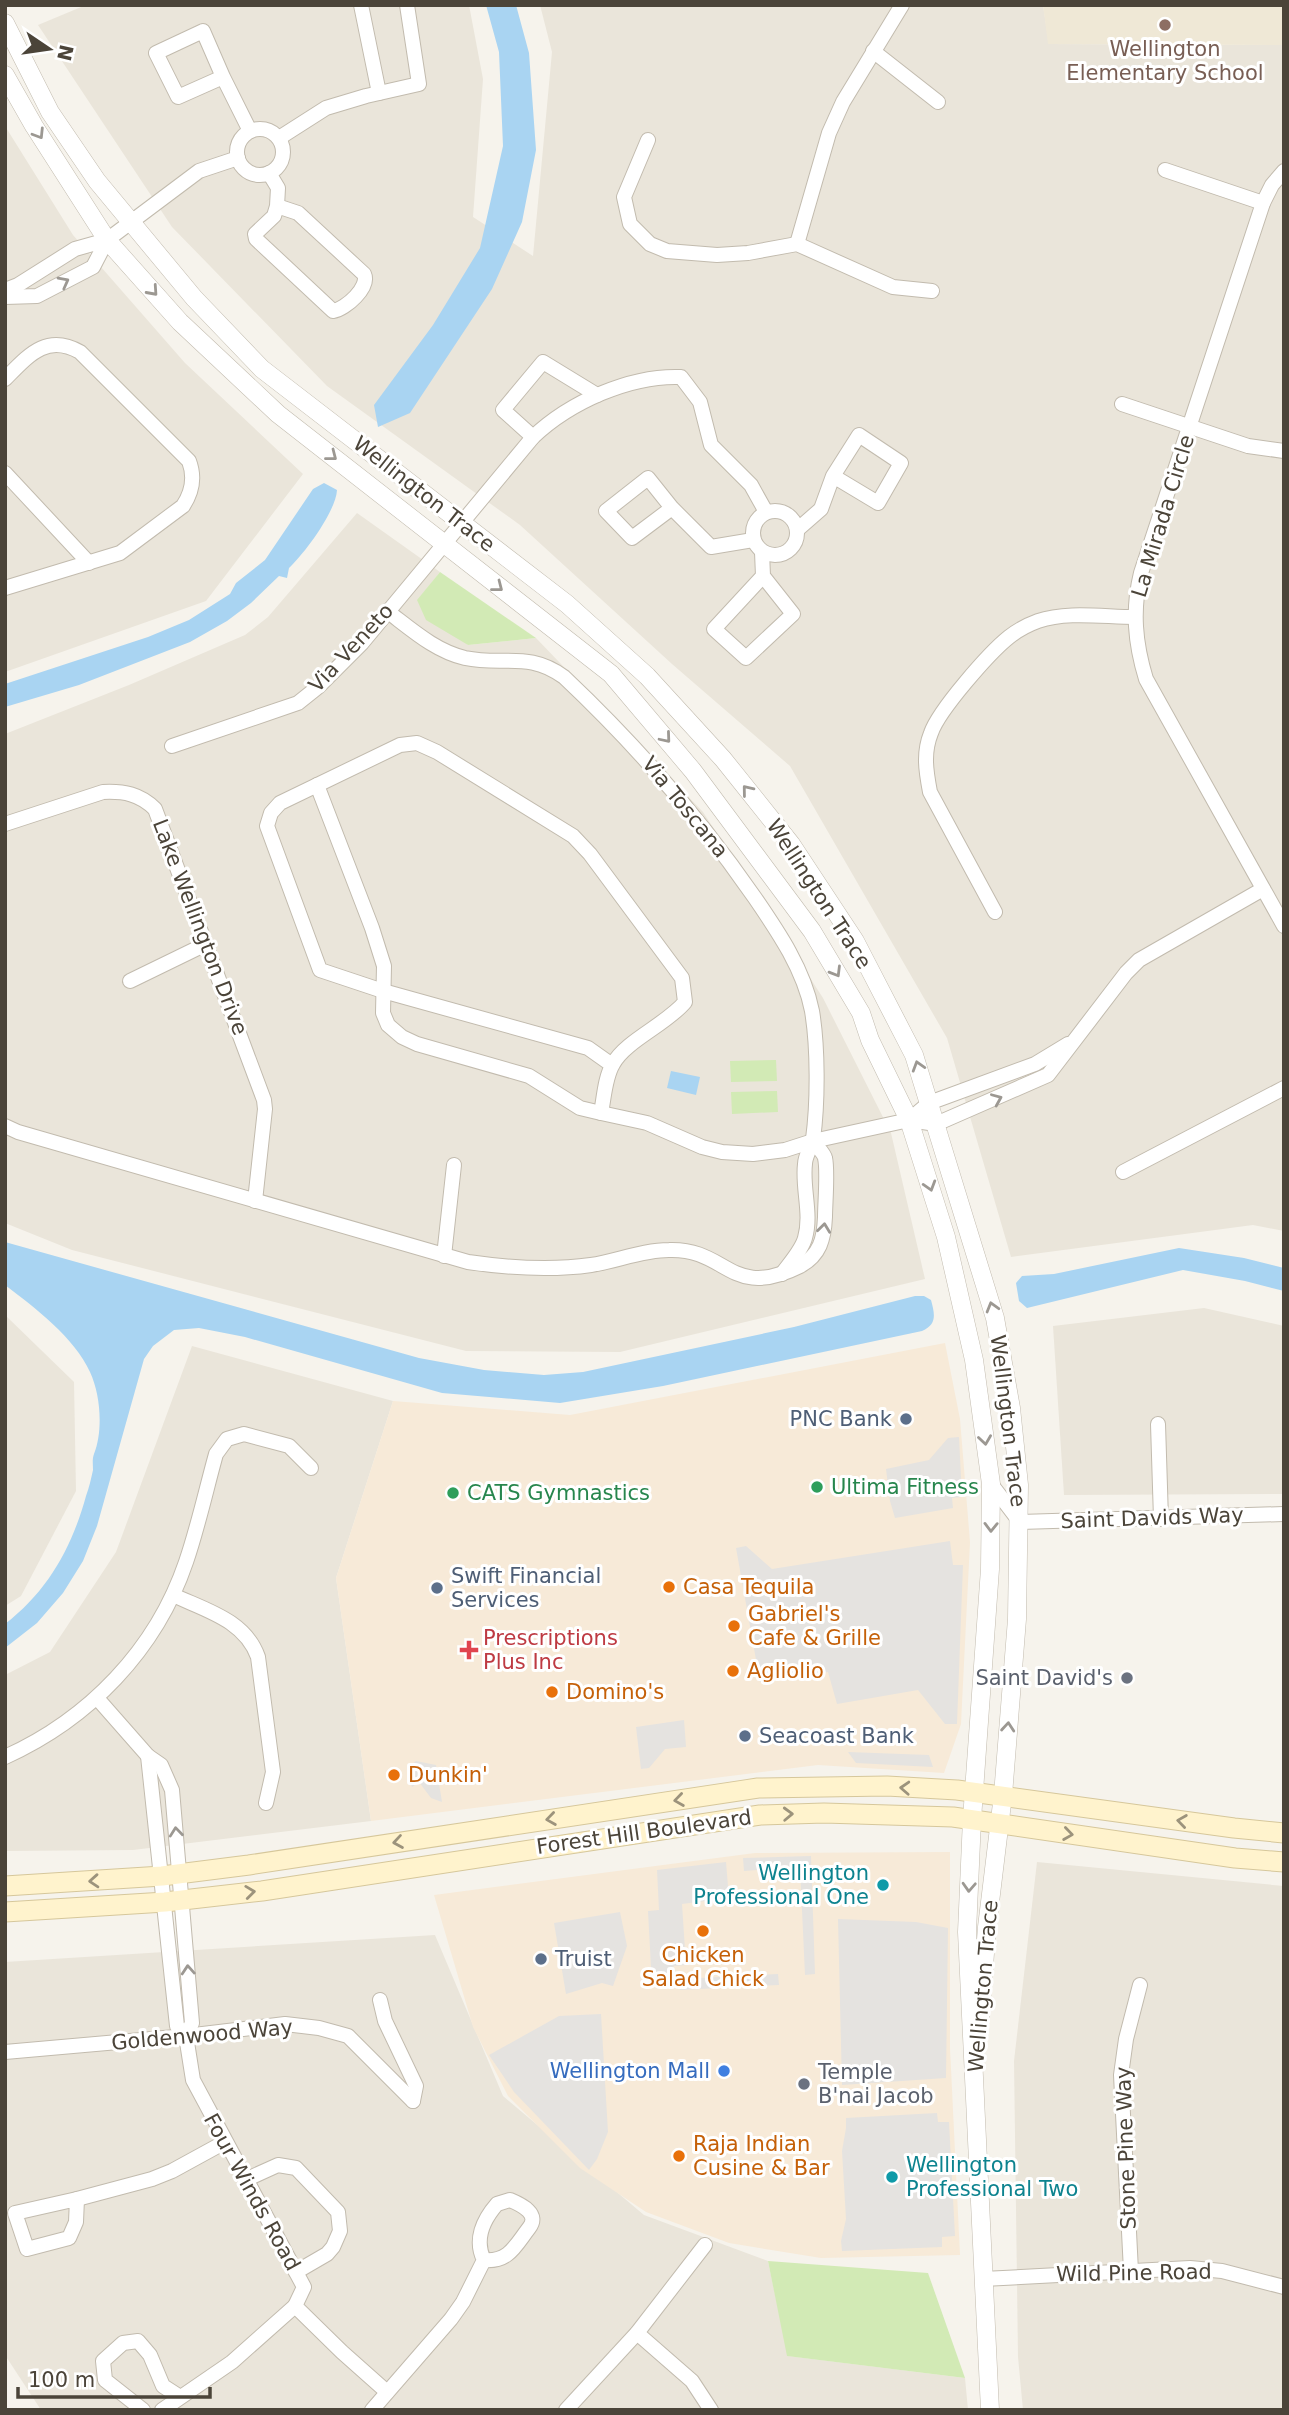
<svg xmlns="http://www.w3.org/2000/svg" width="1289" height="2415" font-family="'DejaVu Sans',sans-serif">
  <rect width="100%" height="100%" fill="#f6f3ec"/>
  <g fill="#eae5da">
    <path d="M 86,5 L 469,5 L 483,79 L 473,217 L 533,256 L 552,52 L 540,5 L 1043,5 L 1049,44 L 1284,45 L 1284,1231 L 1253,1225 L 1011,1257 L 947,1038 L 790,766 L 672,664 L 520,525 L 327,386 L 172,227 L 38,25 Z"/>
    <path d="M 5,126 L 73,235 L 185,363 L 303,474 L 206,601 L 5,672 Z"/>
    <path d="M 357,513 L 440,572 L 418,600 L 468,645 L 536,638 L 703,812 L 823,998 L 891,1133 L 925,1279 L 620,1352 L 466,1351 L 72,1250 L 5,1223 L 5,734 L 129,685 L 245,635 L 268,617 Z"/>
    <path d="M 1204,1308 L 1284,1326 L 1284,1494 L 1064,1495 L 1053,1326 Z"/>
    <path d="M 5,1315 L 74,1382 L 76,1491 L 21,1596 L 5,1606 Z"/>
    <path d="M 192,1346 L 393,1401 L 336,1578 L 371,1821 L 133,1850 L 5,1851 L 5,1675 L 50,1652 L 116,1552 Z"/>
    <path d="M 1037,1862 L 1284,1886 L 1284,2410 L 1023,2410 L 1018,2357 L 1014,2061 Z"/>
    <path d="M 435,1935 L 503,2096 L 644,2215 L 768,2261 L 788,2356 L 965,2378 L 968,2410 L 41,2410 L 5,2355 L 5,1962 Z"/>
  </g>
  <g fill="#f7ead8">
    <path d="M 945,1343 L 960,1419 L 970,1542 L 961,1724 L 944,1773 L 818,1765 L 371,1821 L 336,1578 L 393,1401 L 570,1415 Z"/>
    <path d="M 950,1852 L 950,2048 L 960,2255 L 821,2258 L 729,2243 L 646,2212 L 580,2168 L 508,2096 L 473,2027 L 434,1895 L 755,1853 Z"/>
  </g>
  <path fill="#efe8d6" d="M 1043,5 L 1284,5 L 1284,45 L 1048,44 Z"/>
  <g fill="#d2eab5">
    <path d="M 440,572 L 536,638 L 468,645 L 426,620 L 417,600 Z"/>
    <path d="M 776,1060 L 777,1081 L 731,1082 L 730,1061 Z"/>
    <path d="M 777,1091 L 778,1112 L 732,1114 L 731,1092 Z"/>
    <path d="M 768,2261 L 928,2273 L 965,2378 L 787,2356 Z"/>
  </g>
  <g fill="#e5e3e0">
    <path d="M 959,1437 L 962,1497 L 952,1498 L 953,1508 L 895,1518 L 890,1501 L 886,1469 L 929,1460 L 948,1438 Z"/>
    <path d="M 950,1541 L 953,1565 L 963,1565 L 957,1724 L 945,1724 L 918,1690 L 837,1704 L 828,1672 L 760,1682 L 736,1548 L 746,1546 L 772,1569 Z"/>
    <path d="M 684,1720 L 686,1747 L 665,1749 L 649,1768 L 641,1769 L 636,1727 Z"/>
    <path d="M 848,1752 L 929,1755 L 933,1767 L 856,1763 Z"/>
    <path d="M 416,1761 L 436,1765 L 442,1802 L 431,1798 L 419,1782 L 412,1787 L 407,1769 Z"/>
    <path d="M 811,1856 L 815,1974 L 805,1975 L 800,1867 L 744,1871 L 743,1858 Z"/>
    <path d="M 726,1862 L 729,1898 L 682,1904 L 686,1965 L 674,1966 L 662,1986 L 652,1986 L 648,1911 L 659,1910 L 657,1870 Z"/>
    <path d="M 620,1912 L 627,1946 L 613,1986 L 602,1983 L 566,1994 L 554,1923 Z"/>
    <path d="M 838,1919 L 916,1922 L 948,1928 L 946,2078 L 842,2085 Z"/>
    <path d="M 778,1974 L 779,1985 L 680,1990 L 680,1979 Z"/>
    <path d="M 601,2014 L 608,2132 L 597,2159 L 589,2170 L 514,2092 L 489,2055 L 559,2016 Z"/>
    <path d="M 937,2113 L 938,2122 L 949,2122 L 955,2236 L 942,2237 L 942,2247 L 842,2251 L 841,2241 L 846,2219 L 842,2151 L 846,2128 L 846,2118 Z"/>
  </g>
  <g fill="#a9d4f2">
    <path d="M 486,5 L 516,5 L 529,53 L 536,150 L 522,222 L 492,289 L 410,413 L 378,427 L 374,405 L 433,325 L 480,248 L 503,146 L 499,52 Z"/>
    <path d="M 324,483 L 337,490 C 336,511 305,553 289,568 L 287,578 L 279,576 L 251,603 L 227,621 L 190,642 L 79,685 L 5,707 L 5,684 L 148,637 L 189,620 L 230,594 L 236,583 L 265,560 L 313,489 Z"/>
    <path d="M 671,1071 L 700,1077 L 696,1095 L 667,1088 Z"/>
    <path d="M 5,1242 L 419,1358 L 484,1370 L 544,1375 L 583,1372 L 794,1327 L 915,1296 L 924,1296 L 931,1300 C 935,1315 937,1324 922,1331 L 663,1386 L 560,1403 L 442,1393 L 245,1337 L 199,1328 L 174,1330 L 153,1346 L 144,1359 L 97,1526 L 83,1561 L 63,1593 L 37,1623 L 5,1648 L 5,1624 C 48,1591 72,1547 86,1496 C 89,1488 91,1479 93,1470 C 93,1465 92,1459 94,1454 C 103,1431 101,1396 90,1372 C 75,1338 34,1307 5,1285 Z"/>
    <path d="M 1179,1248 L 1244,1258 L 1284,1268 L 1284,1291 L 1245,1281 L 1183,1270 L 1027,1308 L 1019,1301 L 1016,1283 L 1022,1276 L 1054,1274 Z"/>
  </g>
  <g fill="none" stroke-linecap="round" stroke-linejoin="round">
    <g stroke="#c2bbae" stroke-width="16">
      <g id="minor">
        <path d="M 361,5 L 379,93"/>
        <path d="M 873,51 L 938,102"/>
        <path d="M 223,77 L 203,31 L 156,53 L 178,97 L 223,77 L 250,131"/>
        <circle cx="260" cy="152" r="23"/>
        <path d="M 279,138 L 326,108 L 366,96 L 419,84 L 407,5"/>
        <path d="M 648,140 L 624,197 L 630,224 L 650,244 L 667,251 L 717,255 L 748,253 L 797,244 L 893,287 L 932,291"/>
        <path d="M 1165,170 L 1263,203"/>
        <path d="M 1284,171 L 1272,185 L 1263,203 L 1141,573 C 1132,610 1135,643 1146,679 L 1284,926"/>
        <path d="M 269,173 L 278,188 L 277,206 L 274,216 L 255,234 L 256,239 L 333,311 C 346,309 370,287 364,274 L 298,213 L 277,206"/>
        <path d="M 797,244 L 829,133 L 843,102 L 902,5"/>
        <path d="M 5,290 L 18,285 L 75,249 L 107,240 L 199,171 L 238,158"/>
        <path d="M 5,297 L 37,296 L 93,267 L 107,240"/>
        <path d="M 5,379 C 28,356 46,333 80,352 L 189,461 C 195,477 193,491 183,506 L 120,553 L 5,588"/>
        <path d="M 1122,404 L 1248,446 L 1284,451"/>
        <path d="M 533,437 L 503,410 L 543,362 L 597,395"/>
        <path d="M 5,473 L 89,563"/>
        <path d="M 672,508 L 632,538 L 606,511 L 648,478 L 672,508 L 711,547 L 753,540"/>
        <circle cx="775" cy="533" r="22"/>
        <path d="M 797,530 L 821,509 L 833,476 L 859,435 L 901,463 L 878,503 L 833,476"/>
        <path d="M 762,552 L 763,576 L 793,614 L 746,658 L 714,629 L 763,576"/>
        <path d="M 387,611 C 411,629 435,651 465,658 C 504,666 529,651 564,677 C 636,745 699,817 755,898 C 779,933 804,970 812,1011 C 818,1047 818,1102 813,1139 C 812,1147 805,1155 805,1164 C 802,1188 812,1214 805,1238 C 802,1250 789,1264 782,1274"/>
        <path d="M 172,746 L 298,703 L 318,687 L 362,643 L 533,437 C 570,402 630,375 681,377 L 700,402 L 711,445 L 751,485 L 766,512"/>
        <path d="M 317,785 L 372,928 L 384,966 L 383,1013 L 388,1025 L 402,1037 L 417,1044 L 529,1076 L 580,1108 L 601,1113"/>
        <path d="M 5,824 L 103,792 C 124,791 140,794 155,809 L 264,1100 L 265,1109 L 255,1201"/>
        <path d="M 995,912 L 930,792 C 926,771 923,753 931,733 C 939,710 989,653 1009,637 C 1018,630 1027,625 1038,621 C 1067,611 1104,617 1135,617"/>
        <path d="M 130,981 L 206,944"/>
        <path d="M 612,1065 L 588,1048 L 383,991 L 320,970 L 267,826 L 271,813 L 280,803 L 400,745 L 417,743 L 437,752 L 573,836 L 590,854 L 682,978 L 685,1002 C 667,1024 625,1041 613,1064 C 605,1077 604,1098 601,1113 L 647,1123 L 702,1147 L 722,1152 L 753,1154 L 785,1150 L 813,1141 L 909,1120 L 936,1124 L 1048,1075 L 1126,973 L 1139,960 L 1263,889"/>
        <path d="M 909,1120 L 929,1103 L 1035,1064 L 1068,1044"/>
        <path d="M 5,1126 L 18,1132 L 468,1262 C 509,1268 549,1271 591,1265 C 617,1261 643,1250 669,1250 C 728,1248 730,1301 800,1266 C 820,1255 824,1239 825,1217 C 825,1204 828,1170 825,1158 C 824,1153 816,1146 813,1141"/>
        <path d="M 1123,1172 L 1284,1088"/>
        <path d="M 444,1256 L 454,1165"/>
        <path d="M 1158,1424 L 1161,1519"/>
        <path d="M 991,1484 L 1020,1522 L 1284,1514"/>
        <path d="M 173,1595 C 205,1610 245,1620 258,1657 L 273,1772 L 266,1803"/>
        <path d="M 97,1698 L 148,1756 L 161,1765 L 172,1790 L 192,2023 L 186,2036 L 193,2080 L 304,2287 L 295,2306 L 342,2352 L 387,2392"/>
        <path d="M 148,1756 L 177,2026 L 186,2036"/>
        <path d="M 5,1757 C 89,1719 156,1650 186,1562 C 198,1527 206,1490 216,1454 L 227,1439 L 244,1434 L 289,1446 L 311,1468"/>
        <path d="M 380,2000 L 385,2021 L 416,2086 L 413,2101"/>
        <path d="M 5,2052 L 186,2036 L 285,2024 L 319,2028 L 348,2036 L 413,2101"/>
        <path d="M 245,2180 L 278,2165 L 296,2168 L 338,2212 L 340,2231 L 333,2247 L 327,2254 L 296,2272"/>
        <path d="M 77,2199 L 76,2222 L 69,2238 L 27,2249 L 15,2213 Z"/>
        <path d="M 77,2199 L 152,2179 L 172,2171 L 225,2142"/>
        <path d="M 1131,2271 L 1121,2075 L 1126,2039 L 1140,1985"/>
        <path d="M 983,2279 L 1190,2268 L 1222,2271 L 1284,2287"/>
        <path d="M 637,2333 L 692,2381 L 711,2410"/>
        <path d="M 143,2410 L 105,2380 L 103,2361 L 123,2343 L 138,2341 L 150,2355 L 163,2386 L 180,2397"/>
        <path d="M 162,2410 L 232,2362 L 295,2306"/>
        <path d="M 372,2410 L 451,2319 L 463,2302 L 484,2260 C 509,2262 515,2246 529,2228 C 540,2214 522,2205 510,2200 L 497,2204 C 483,2220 474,2240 484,2260"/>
        <path d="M 566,2410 L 637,2333 L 705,2245"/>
      </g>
    </g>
    <g stroke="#c2bbae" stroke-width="19">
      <g id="tertiary">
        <path d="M 5,23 L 50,112 L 97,181 L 194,298 L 262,369 L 567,604 L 647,676 L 723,759 L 791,844 L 855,941 L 914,1055 L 995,1318 L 1011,1408 L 1019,1485 L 1017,1619 L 1003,1795 L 987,1927 L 980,2018"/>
        <path d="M 5,75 L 34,126 L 107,240 L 180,322 L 278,414 L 611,674 L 693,771 L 812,931 L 861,1013 L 870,1040 L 909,1120 L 946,1237 L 974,1360 L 991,1484 L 990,1569 L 972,1819 L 967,1932 L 990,2410"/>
      </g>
    </g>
    <g stroke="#d6c79b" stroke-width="21">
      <g id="secondary">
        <path d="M 5,1886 L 162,1876 L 249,1865 L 758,1788 L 887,1786 L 957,1790 L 1234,1828 L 1284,1833"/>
        <path d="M 5,1912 L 165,1902 L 262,1891 L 760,1815 L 824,1813 L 953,1817 L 1235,1858 L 1284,1862"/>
      </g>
    </g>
    <use href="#minor" stroke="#fff" stroke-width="14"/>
    <use href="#tertiary" stroke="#fff" stroke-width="18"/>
    <use href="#secondary" stroke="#fff3cd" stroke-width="19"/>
  </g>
  <defs><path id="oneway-chevron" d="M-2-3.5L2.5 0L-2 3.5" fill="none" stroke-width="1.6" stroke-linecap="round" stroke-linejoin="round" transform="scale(1.75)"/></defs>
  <g stroke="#9c9892">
    <use href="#oneway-chevron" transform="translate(39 134) rotate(58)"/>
    <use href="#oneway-chevron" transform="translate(64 282) rotate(-28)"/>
    <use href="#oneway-chevron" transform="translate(153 291) rotate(48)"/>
    <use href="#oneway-chevron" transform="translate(332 456) rotate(38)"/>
    <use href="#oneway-chevron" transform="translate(498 587) rotate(38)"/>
    <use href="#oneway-chevron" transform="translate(666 738) rotate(50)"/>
    <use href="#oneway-chevron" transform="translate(747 790) rotate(-129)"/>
    <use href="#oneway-chevron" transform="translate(836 972) rotate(59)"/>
    <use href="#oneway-chevron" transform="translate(918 1066) rotate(-107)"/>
    <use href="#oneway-chevron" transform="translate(997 1099) rotate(-23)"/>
    <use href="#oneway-chevron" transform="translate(930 1186) rotate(73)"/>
    <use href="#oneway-chevron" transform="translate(824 1228) rotate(-83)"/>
    <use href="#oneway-chevron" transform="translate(992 1307) rotate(-106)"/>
    <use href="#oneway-chevron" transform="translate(985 1440) rotate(82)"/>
    <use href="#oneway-chevron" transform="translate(991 1527) rotate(91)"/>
    <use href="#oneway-chevron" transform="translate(1008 1727) rotate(-85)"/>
    <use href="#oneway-chevron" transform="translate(176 1832) rotate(-96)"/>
    <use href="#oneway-chevron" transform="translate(969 1887) rotate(93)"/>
    <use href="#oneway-chevron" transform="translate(188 1970) rotate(-94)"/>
  </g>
  <g stroke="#9c937c">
    <use href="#oneway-chevron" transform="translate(905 1788) rotate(-177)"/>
    <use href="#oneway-chevron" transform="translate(679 1800) rotate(172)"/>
    <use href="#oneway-chevron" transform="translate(788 1814) rotate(-2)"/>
    <use href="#oneway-chevron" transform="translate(551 1819) rotate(172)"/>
    <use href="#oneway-chevron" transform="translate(1182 1821) rotate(-172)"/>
    <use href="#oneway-chevron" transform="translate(1068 1834) rotate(8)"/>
    <use href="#oneway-chevron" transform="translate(398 1842) rotate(171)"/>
    <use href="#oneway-chevron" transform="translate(94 1881) rotate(176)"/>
    <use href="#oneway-chevron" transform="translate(250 1892) rotate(-7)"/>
  </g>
  <circle fill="#8d6e63" stroke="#fff" stroke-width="2.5" cx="1165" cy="25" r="7"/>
  <g fill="#5c6f8a" stroke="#fff" stroke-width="2.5">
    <circle cx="906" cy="1419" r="7"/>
    <circle cx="437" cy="1588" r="7"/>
    <circle cx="745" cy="1736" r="7"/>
    <circle cx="541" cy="1959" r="7"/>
  </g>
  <g fill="#2e9e5b" stroke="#fff" stroke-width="2.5">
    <circle cx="817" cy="1487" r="7"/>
    <circle cx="453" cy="1493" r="7"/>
  </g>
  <g fill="#e8710a" stroke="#fff" stroke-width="2.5">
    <circle cx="669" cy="1587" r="7"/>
    <circle cx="734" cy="1626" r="7"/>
    <circle cx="733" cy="1671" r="7"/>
    <circle cx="552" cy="1692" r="7"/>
    <circle cx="394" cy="1775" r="7"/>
    <circle cx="703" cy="1931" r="7"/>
    <circle cx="679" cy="2156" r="7"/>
  </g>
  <path fill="#e0444e" stroke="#fff" stroke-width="2.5" d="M465.5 1639.5h7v7h7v7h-7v7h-7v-7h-7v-7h7z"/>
  <g fill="#6b7280" stroke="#fff" stroke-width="2.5">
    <circle cx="1127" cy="1678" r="7"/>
    <circle cx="804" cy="2084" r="7"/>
  </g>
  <g fill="#0f9aa8" stroke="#fff" stroke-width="2.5">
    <circle cx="883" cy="1885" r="7"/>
    <circle cx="892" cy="2177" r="7"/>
  </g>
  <circle fill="#3f7fe0" stroke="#fff" stroke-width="2.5" cx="724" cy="2071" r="7"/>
  <g text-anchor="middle" stroke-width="6" stroke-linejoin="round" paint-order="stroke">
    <g font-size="21" fill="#785e54" stroke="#fff">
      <text x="1165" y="56">Wellington<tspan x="1165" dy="24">Elementary School</tspan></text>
    </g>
    <g font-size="21" fill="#4b4439" stroke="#fff">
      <text transform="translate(424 494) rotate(38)" y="7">Wellington Trace</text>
      <text transform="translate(1163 516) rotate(-73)" y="7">La Mirada Circle</text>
      <text transform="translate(351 648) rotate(-47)" y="7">Via Veneto</text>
      <text transform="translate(685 807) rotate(51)" y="7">Via Toscana</text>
      <text transform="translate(819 894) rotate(57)" y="7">Wellington Trace</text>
      <text transform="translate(200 927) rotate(69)" y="7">Lake Wellington Drive</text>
      <text transform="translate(1008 1421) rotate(83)" y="7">Wellington Trace</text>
      <text transform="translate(1152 1518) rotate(-2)" y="7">Saint Davids Way</text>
      <text transform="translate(644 1832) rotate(-8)" y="7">Forest Hill Boulevard</text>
      <text transform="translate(983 1986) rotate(-85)" y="7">Wellington Trace</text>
      <text transform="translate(202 2035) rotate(-5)" y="7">Goldenwood Way</text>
      <text transform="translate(1126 2148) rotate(-92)" y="7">Stone Pine Way</text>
      <text transform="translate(252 2192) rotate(61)" y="7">Four Winds Road</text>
      <text transform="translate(1134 2273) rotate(-1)" y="7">Wild Pine Road</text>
    </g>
    <g font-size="21" fill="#4e5e75" stroke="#fff" text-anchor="start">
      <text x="892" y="1426" text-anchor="end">PNC Bank</text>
      <text x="451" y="1583">Swift Financial<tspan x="451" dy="24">Services</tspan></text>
      <text x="759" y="1743">Seacoast Bank</text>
      <text x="555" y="1966">Truist</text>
    </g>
    <g font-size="21" fill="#27864d" stroke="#fff" text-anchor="start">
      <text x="831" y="1494">Ultima Fitness</text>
      <text x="467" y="1500">CATS Gymnastics</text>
    </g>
    <g font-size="21" fill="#c56008" stroke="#fff" text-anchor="start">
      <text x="683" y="1594">Casa Tequila</text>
      <text x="748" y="1621">Gabriel's<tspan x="748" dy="24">Cafe &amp; Grille</tspan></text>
      <text x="747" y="1678">Agliolio</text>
      <text x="566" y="1699">Domino's</text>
      <text x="408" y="1782">Dunkin'</text>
      <text x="703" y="1962" text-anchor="middle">Chicken<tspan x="703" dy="24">Salad Chick</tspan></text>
      <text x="693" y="2151">Raja Indian<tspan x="693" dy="24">Cusine &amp; Bar</tspan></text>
    </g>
    <g font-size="21" fill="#be3a42" stroke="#fff" text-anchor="start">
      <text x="483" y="1645">Prescriptions<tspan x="483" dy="24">Plus Inc</tspan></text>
    </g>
    <g font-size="21" fill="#5b616d" stroke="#fff" text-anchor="end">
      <text x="1113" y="1685">Saint David's</text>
      <text x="818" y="2079" text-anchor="start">Temple<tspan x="818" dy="24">B'nai Jacob</tspan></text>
    </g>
    <g font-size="21" fill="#0d838f" stroke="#fff" text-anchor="end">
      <text x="869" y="1880">Wellington<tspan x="869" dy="24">Professional One</tspan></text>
      <text x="906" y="2172" text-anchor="start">Wellington<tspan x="906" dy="24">Professional Two</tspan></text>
    </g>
    <g font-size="21" fill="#366cbe" stroke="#fff" text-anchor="end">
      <text x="710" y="2078">Wellington Mall</text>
    </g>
  </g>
  <rect width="1289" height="2415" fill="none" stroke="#4b4439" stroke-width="14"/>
  <g transform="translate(49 49) rotate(103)" stroke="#ffffff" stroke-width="5" paint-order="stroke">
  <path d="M0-5L12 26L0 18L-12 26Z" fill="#4b4439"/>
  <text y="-10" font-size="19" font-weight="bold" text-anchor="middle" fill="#4b4439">N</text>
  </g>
  <path d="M18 2387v10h192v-10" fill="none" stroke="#4b4439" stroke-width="3.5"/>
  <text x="28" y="2387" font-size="21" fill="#4b4439" stroke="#ffffff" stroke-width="5" paint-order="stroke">100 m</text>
</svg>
